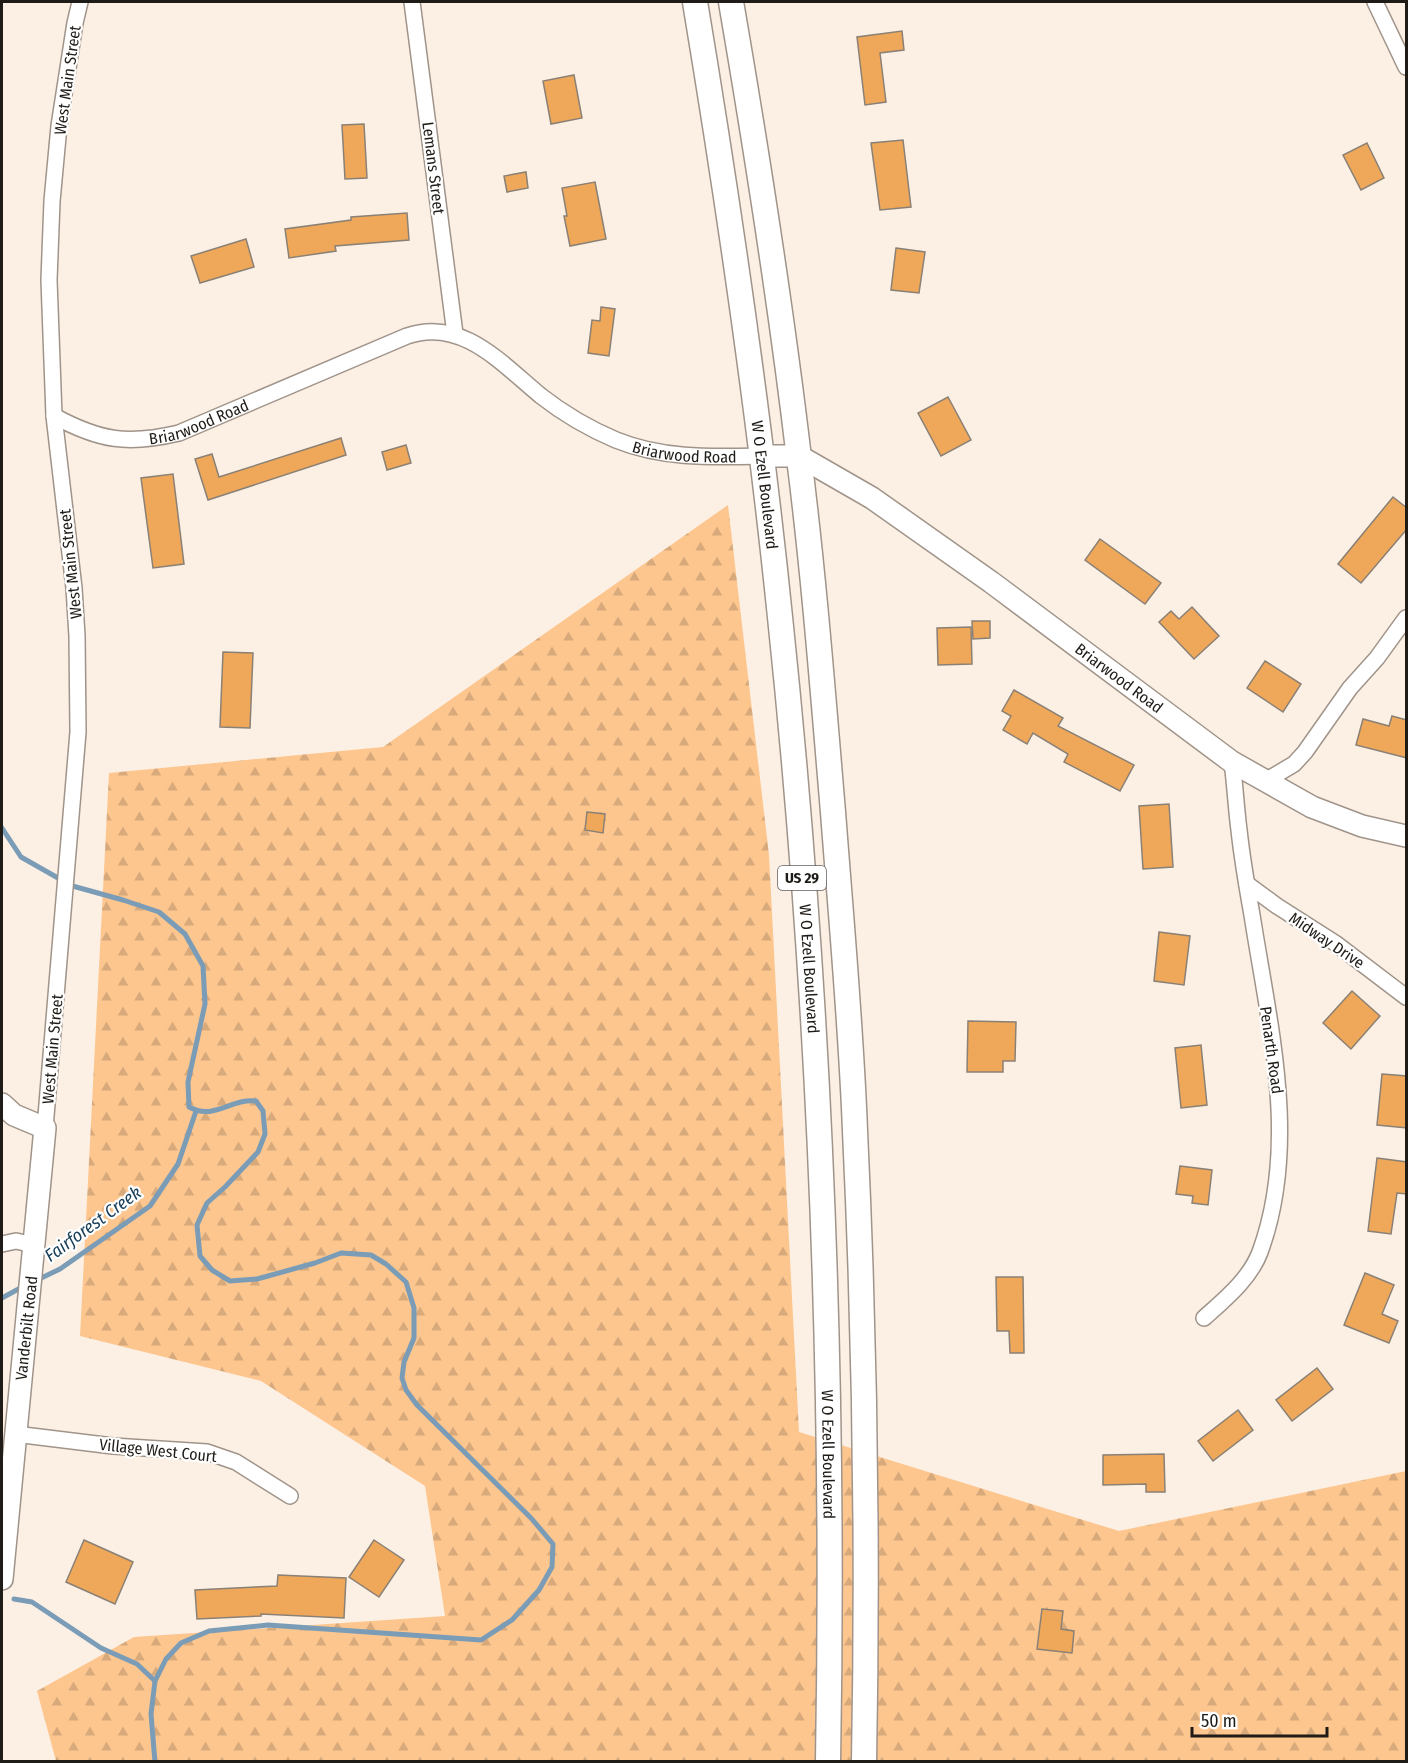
<svg xmlns="http://www.w3.org/2000/svg" width="1408" height="1763" font-family="'Fira Sans Condensed',sans-serif">
  <defs>
    <pattern id="forest-firs" width="22" height="20" patternUnits="userSpaceOnUse" patternTransform="scale(1.5)"><rect width="22" height="20" fill="#fdc68f"/><path d="M5 1l3.5 6h-7zM16 11l3.5 6h-7z" fill="#d8aa7b"/></pattern>
  </defs>
  <rect width="100%" height="100%" fill="#fcf0e4"/>
  <path fill="url(#forest-firs)" d="M 728,505 L 769,855 L 799,1432 L 1119,1531 L 1406,1471 L 1406,1761 L 56,1761 L 37,1691 L 134,1637 L 445,1616 L 425,1486 L 261,1381 L 80,1336 L 109,773 L 383,747 Z"/>
  <g fill="none" stroke-linecap="round" stroke-linejoin="round">
    <g stroke="#7a9cb6" stroke-width="5">
      <path d="M 2,828 L 21,857 L 58,878"/>
      <path d="M 69,885 L 123,900 L 159,912 L 185,934 L 203,966 L 205,1004 L 188,1082 L 189,1107 C 215,1121 230,1098 256,1101 L 263,1111 L 265,1134 L 258,1152 L 225,1187 L 207,1203 L 197,1225 L 200,1256 L 212,1270 L 230,1281 L 257,1279 L 315,1263 L 341,1253 L 371,1255 L 386,1264 L 406,1282 L 414,1308 L 414,1338 L 404,1362 L 402,1378 L 406,1390 L 417,1405 L 531,1518 L 553,1544 L 552,1567 L 539,1590 L 512,1620 L 481,1640 L 268,1625 L 209,1631 L 181,1643 L 166,1659 L 155,1681 L 151,1714 L 155,1762"/>
      <path d="M 35,1281 L 60,1269 L 150,1206 L 178,1164 L 196,1111"/>
      <path d="M 2,1298 L 24,1286"/>
      <path d="M 14,1599 L 32,1602 L 101,1648 L 137,1664 L 155,1681"/>
    </g>
  </g>
  <g fill="#efa85a" stroke="#8a8075" stroke-width="1.5">
    <path d="M 902,31 L 904,50 L 880,53 L 886,102 L 865,105 L 857,37 Z"/>
    <path d="M 574,75 L 582,118 L 551,124 L 543,81 Z"/>
    <path d="M 364,124 L 367,178 L 345,179 L 342,125 Z"/>
    <path d="M 903,140 L 911,207 L 880,210 L 871,143 Z"/>
    <path d="M 1367,143 L 1384,178 L 1361,190 L 1343,155 Z"/>
    <path d="M 526,172 L 528,188 L 507,192 L 504,176 Z"/>
    <path d="M 595,182 L 606,239 L 570,246 L 564,216 L 567,216 L 562,188 Z"/>
    <path d="M 407,213 L 409,240 L 335,246 L 336,251 L 289,258 L 285,229 L 351,220 L 351,217 Z"/>
    <path d="M 246,239 L 254,267 L 200,283 L 191,256 Z"/>
    <path d="M 896,248 L 925,252 L 919,293 L 891,290 Z"/>
    <path d="M 601,307 L 615,309 L 609,356 L 588,353 L 592,320 L 600,321 Z"/>
    <path d="M 948,397 L 971,440 L 941,456 L 918,413 Z"/>
    <path d="M 341,438 L 346,455 L 208,500 L 195,459 L 212,454 L 219,477 Z"/>
    <path d="M 406,445 L 411,463 L 387,470 L 382,452 Z"/>
    <path d="M 173,474 L 184,564 L 153,568 L 141,478 Z"/>
    <path d="M 1393,497 L 1407,508 L 1407,529 L 1361,583 L 1338,564 Z"/>
    <path d="M 1100,539 L 1161,583 L 1145,604 L 1085,560 Z"/>
    <path d="M 1192,607 L 1219,636 L 1194,659 L 1159,622 L 1171,611 L 1179,619 Z"/>
    <path d="M 972,621 L 990,621 L 990,638 L 973,639 Z"/>
    <path d="M 971,627 L 972,664 L 938,665 L 937,628 Z"/>
    <path d="M 223,652 L 253,653 L 250,728 L 220,727 Z"/>
    <path d="M 1265,661 L 1301,684 L 1283,712 L 1247,688 Z"/>
    <path d="M 1014,690 L 1063,718 L 1058,726 L 1134,765 L 1120,791 L 1064,762 L 1068,754 L 1033,733 L 1027,744 L 1003,730 L 1011,716 L 1002,711 Z"/>
    <path d="M 1392,716 L 1407,720 L 1407,758 L 1356,745 L 1363,719 L 1389,726 Z"/>
    <path d="M 1169,804 L 1173,867 L 1143,869 L 1139,806 Z"/>
    <path d="M 587,812 L 605,814 L 603,833 L 585,830 Z"/>
    <path d="M 1159,932 L 1190,936 L 1184,985 L 1154,981 Z"/>
    <path d="M 1352,991 L 1380,1016 L 1351,1049 L 1323,1023 Z"/>
    <path d="M 968,1021 L 1016,1022 L 1015,1061 L 1003,1061 L 1003,1072 L 967,1072 Z"/>
    <path d="M 1201,1045 L 1207,1105 L 1181,1108 L 1175,1048 Z"/>
    <path d="M 1382,1074 L 1407,1076 L 1407,1128 L 1377,1125 Z"/>
    <path d="M 1377,1158 L 1407,1162 L 1407,1194 L 1397,1193 L 1391,1234 L 1368,1231 Z"/>
    <path d="M 1180,1166 L 1212,1170 L 1208,1205 L 1192,1203 L 1193,1196 L 1176,1194 Z"/>
    <path d="M 1365,1273 L 1394,1285 L 1382,1314 L 1398,1321 L 1389,1343 L 1344,1325 Z"/>
    <path d="M 996,1277 L 1023,1277 L 1024,1353 L 1010,1353 L 1009,1331 L 997,1331 Z"/>
    <path d="M 1317,1368 L 1333,1389 L 1292,1421 L 1276,1400 Z"/>
    <path d="M 1238,1410 L 1253,1430 L 1213,1461 L 1198,1441 Z"/>
    <path d="M 1164,1454 L 1165,1492 L 1146,1492 L 1146,1484 L 1103,1485 L 1103,1455 Z"/>
    <path d="M 84,1540 L 133,1562 L 115,1604 L 66,1582 Z"/>
    <path d="M 374,1540 L 404,1560 L 379,1597 L 349,1577 Z"/>
    <path d="M 278,1575 L 346,1578 L 344,1618 L 261,1614 L 261,1616 L 197,1619 L 195,1590 L 277,1586 Z"/>
    <path d="M 1042,1609 L 1063,1611 L 1061,1629 L 1074,1631 L 1072,1653 L 1037,1649 Z"/>
  </g>
  <g fill="none" stroke-linecap="round" stroke-linejoin="round">
    <g stroke="#a0948a" stroke-width="18">
      <g id="street">
        <path d="M 412,2 L 455,334"/>
        <path d="M 1375,2 L 1406,67"/>
        <path id="s1" d="M 54,416 C 100,441 128,445 179,433 L 407,336 C 462,317 502,364 541,396 C 564,414 590,429 616,440 C 663,459 711,457 761,456"/>
        <path d="M 1267,780 L 1294,764 L 1305,752 L 1350,688 L 1377,658 L 1406,618"/>
        <path d="M 1247,884 L 1277,906 L 1335,943 L 1406,997"/>
        <path d="M 45,1128 L 78,732 L 77,636 L 74,588 L 54,416 L 49,280 L 52,201 L 59,126 L 75,23 L 80,2"/>
        <path d="M 2,1244 L 16,1241 L 34,1245"/>
        <path d="M 1204,1318 C 1224,1300 1250,1279 1260,1252 C 1300,1143 1269,1025 1252,915 C 1247,887 1242,858 1239,830 C 1236,807 1235,784 1232,762"/>
        <path d="M 15,1434 L 113,1446 L 207,1452 L 236,1462 L 290,1496"/>
      </g>
    </g>
    <g stroke="#a0948a" stroke-width="24">
      <g id="secondary">
        <path id="s2" d="M 761,456 L 799,456 L 872,498 L 991,582 L 1232,762 L 1312,807 L 1362,826 L 1406,836"/>
        <path d="M 2,1104 L 14,1115 L 45,1128 L 2,1579"/>
      </g>
    </g>
    <g stroke="#a0948a" stroke-width="27">
      <g id="primary">
        <path id="s3" d="M 695,2 C 729,206 759,411 780,617 C 820,997 835,1380 828,1762"/>
        <path d="M 731,2 C 757,153 781,306 799,458 C 814,576 823,694 833,812 C 841,918 851,1024 855,1131 C 865,1341 868,1551 864,1762"/>
      </g>
    </g>
    <use href="#street" stroke="#fff" stroke-width="15"/>
    <use href="#secondary" stroke="#fff" stroke-width="21"/>
    <use href="#primary" stroke="#fff" stroke-width="24"/>
  </g>
  <g text-anchor="middle" stroke-width="4.5" stroke-linejoin="round" paint-order="stroke">
    <rect fill="#fff" stroke="#625f5d" stroke-width="1.5" x="778" y="866" width="48" height="24" rx="4.5"/>
    <g font-size="15" font-weight="bold" fill="#1f1b17">
      <text x="802" y="883">US 29</text>
    </g>
    <g font-size="16" fill="#1f1b17" stroke="#fff">
      <text transform="translate(67 80) rotate(-82)" y="6">West Main Street</text>
      <text transform="translate(434 168) rotate(83)" y="6">Lemans Street</text>
      <text dy="6" stroke="none"><textPath href="#s1" startOffset="152">Briarwood Road</textPath></text>
      <text dy="6" stroke="none"><textPath href="#s1" startOffset="690">Briarwood Road</textPath></text>
      <text dy="6" stroke="none"><textPath href="#s3" startOffset="488">W O Ezell Boulevard</textPath></text>
      <text transform="translate(70 564) rotate(-96)" y="6">West Main Street</text>
      <text dy="6" stroke="none"><textPath href="#s2" startOffset="428">Briarwood Road</textPath></text>
      <text transform="translate(1327 940) rotate(34)" y="6">Midway Drive</text>
      <text dy="6" stroke="none"><textPath href="#s3" startOffset="974">W O Ezell Boulevard</textPath></text>
      <text transform="translate(52 1049) rotate(-85)" y="6">West Main Street</text>
      <text transform="translate(1272 1050) rotate(82)" y="6">Penarth Road</text>
      <text transform="translate(26 1328) rotate(-84)" y="6">Vanderbilt Road</text>
      <text transform="translate(158 1450) rotate(6)" y="6">Village West Court</text>
      <text dy="6" stroke="none"><textPath href="#s3" startOffset="1460">W O Ezell Boulevard</textPath></text>
    </g>
    <g font-size="18" font-style="italic" fill="#1a405a" stroke="#fff">
      <text transform="translate(93 1224) rotate(-36)" y="6">Fairforest Creek</text>
    </g>
  </g>
  <rect width="1408" height="1763" fill="none" stroke="#1f1b17" stroke-width="6"/>
  <path d="M1192 1727v9h135v-9" fill="none" stroke="#1f1b17" stroke-width="3"/>
  <text x="1201" y="1727" font-size="18" fill="#1f1b17" stroke="#ffffff" stroke-width="4.5" paint-order="stroke">50 m</text>
</svg>
